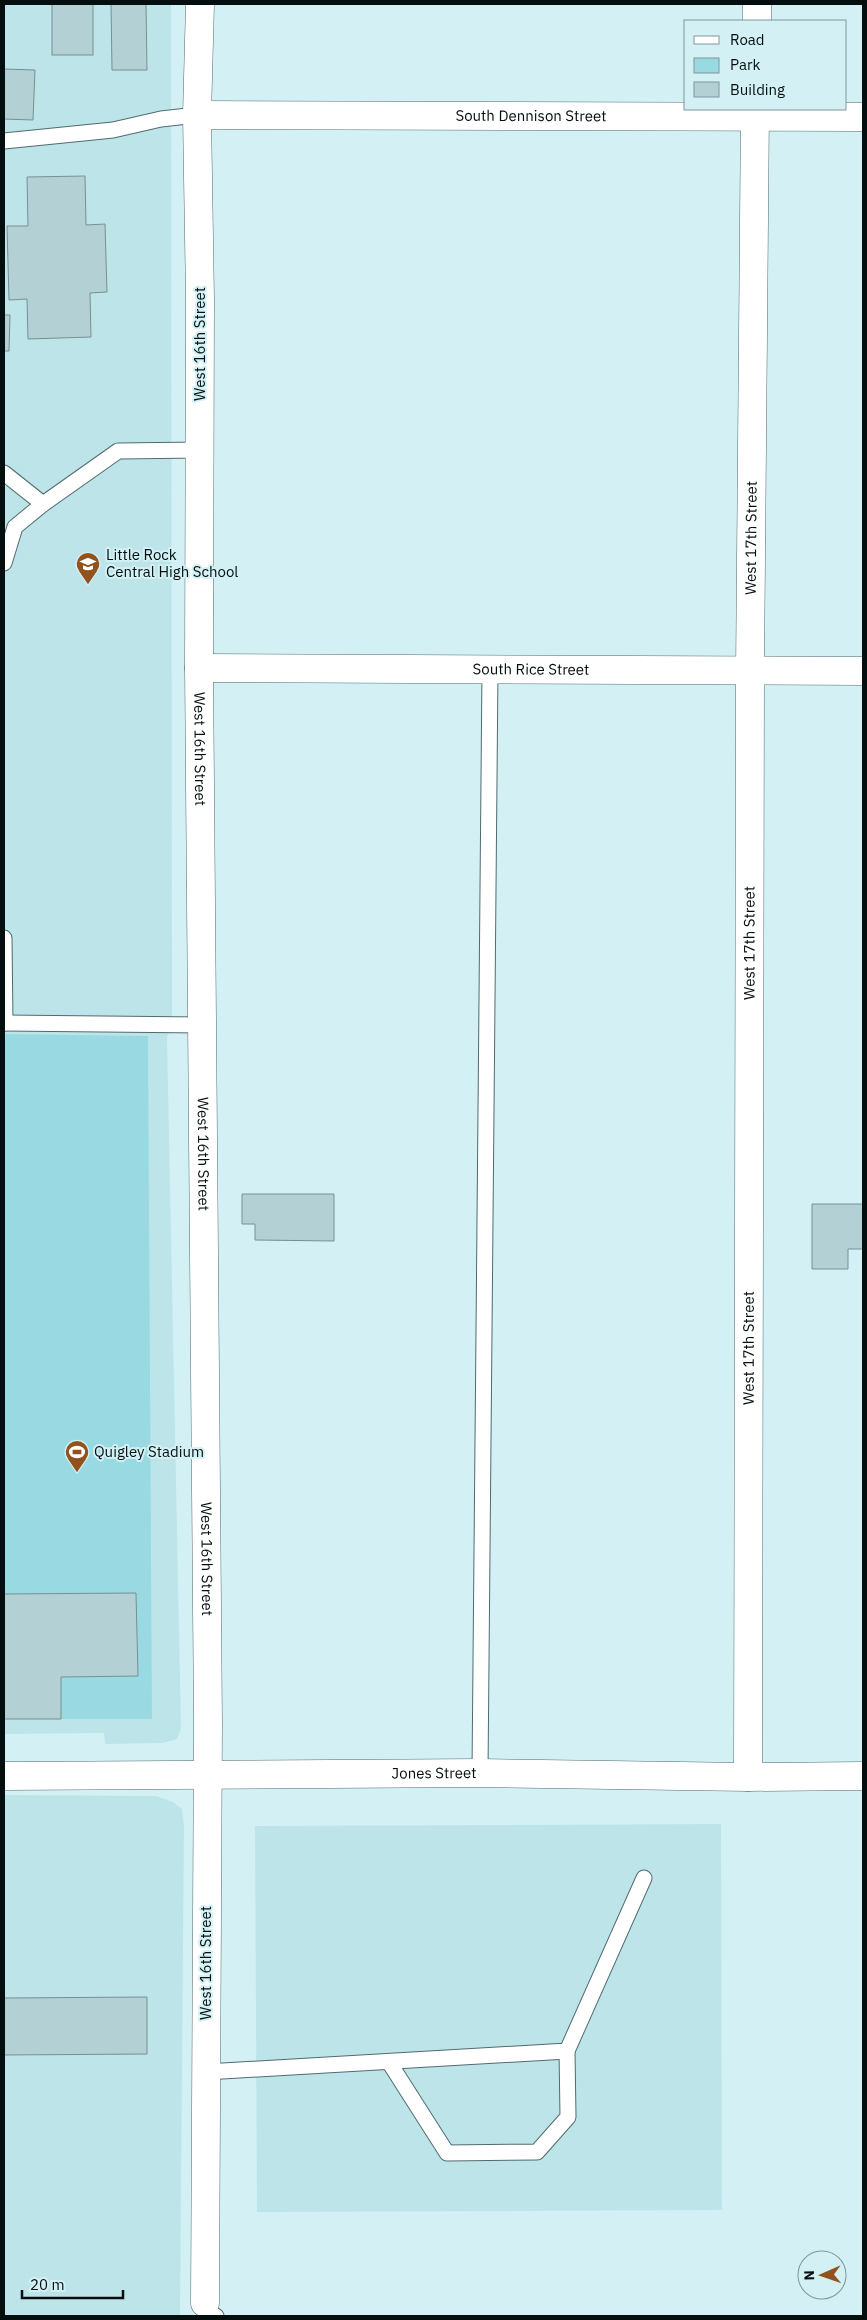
<svg xmlns="http://www.w3.org/2000/svg" width="867" height="2320" font-family="'IBM Plex Sans',sans-serif">
  <rect width="100%" height="100%" fill="#d3f1f5"/>
  <g fill="#bde5e9">
    <path d="M 4,4 L 171,4 L 172,1027 L 167,1037 L 181,1728 L 177,1739 L 163,1743 L 105,1744 L 104,1733 L 4,1734 Z"/>
    <path d="M 4,1795 L 156,1796 L 173,1802 L 182,1809 L 184,1827 L 180,2316 L 4,2316 Z"/>
    <path d="M 721,1824 L 722,2210 L 257,2212 L 255,1826 Z"/>
  </g>
  <path fill="#99dae2" d="M 4,1034 L 148,1036 L 152,1719 L 4,1719 Z"/>
  <g fill="#b3d1d5" stroke="#749093">
    <rect x="52" y="4" width="41" height="51"/>
    <path d="M 111,4 L 146,4 L 147,70 L 112,70 Z"/>
    <path d="M 4,69 L 35,70 L 33,120 L 4,119 Z"/>
    <path d="M 85,176 L 86,225 L 105,224 L 107,292 L 90,293 L 91,337 L 28,339 L 27,299 L 9,300 L 7,226 L 28,226 L 27,177 Z"/>
    <path d="M 4,315 L 10,315 L 9,351 L 4,351 Z"/>
    <path d="M 242,1194 L 334,1194 L 334,1241 L 255,1240 L 255,1224 L 242,1224 Z"/>
    <path d="M 812,1204 L 863,1204 L 863,1249 L 848,1249 L 848,1269 L 812,1269 Z"/>
    <path d="M 136,1593 L 138,1676 L 61,1677 L 61,1719 L 4,1719 L 4,1594 Z"/>
    <path d="M 147,1997 L 147,2054 L 4,2055 L 4,1998 Z"/>
  </g>
  <g fill="none" stroke-linecap="round" stroke-linejoin="round">
    <g stroke="#506b6e" stroke-width="17">
      <g id="service">
        <path d="M 4,141 L 113,130 L 161,119 L 197,115"/>
        <path d="M 4,473 L 43,504"/>
        <path d="M 4,563 L 15,527 L 43,504 L 118,451 L 200,450"/>
        <path d="M 4,938 L 5,1023"/>
        <path d="M 4,1023 L 202,1025"/>
        <path d="M 480,1773 L 490,669"/>
        <path d="M 389,2062 L 447,2153 L 537,2152 L 568,2117 L 567,2051"/>
        <path d="M 206,2072 L 567,2051 L 644,1878"/>
        <path d="M 205,2303 L 207,2312 L 216,2316"/>
      </g>
    </g>
    <g stroke="#506b6e" stroke-width="29">
      <g id="minor">
        <path id="s1" d="M 200,4 L 197,115 L 200,299 L 199,668 L 208,1723 L 205,2303"/>
        <path d="M 757,21 L 757,4"/>
        <path id="s2" d="M 197,115 L 863,117"/>
        <path id="s3" d="M 199,668 L 863,671"/>
        <path id="s4" d="M 4,1776 L 480,1773 L 748,1777 L 863,1776"/>
        <path id="s5" d="M 748,1777 L 750,671 L 755,109"/>
      </g>
    </g>
    <use href="#service" stroke="#fff" stroke-width="15"/>
    <use href="#minor" stroke="#fff" stroke-width="28"/>
  </g>
  <defs>
    <g id="school-pin" transform="scale(1.25)"><path d="M0 17L-7.5 6A9.5 9.5 0 1 1 7.5 6Z" fill="#92521d" stroke="#d3f1f5"/><path d="M0-5L7-2L0 1L-7-2ZM-4 1L0 2.5L4 1V4Q0 6-4 4Z" fill="#fff"/></g>
    <g id="stadium-pin" transform="scale(1.25)"><path d="M0 17L-7.5 6A9.5 9.5 0 1 1 7.5 6Z" fill="#92521d" stroke="#d3f1f5"/><path d="M0-5a6.5 5 0 1 0 0 10a6.5 5 0 1 0 0-10ZM-3.5-1.8h7v3.6h-7Z" fill="#fff"/></g>
  </defs>
  <g fill-rule="evenodd">
    <use href="#school-pin" x="88" y="564"/>
    <use href="#stadium-pin" x="77" y="1452"/>
  </g>
  <g text-anchor="middle" stroke-width="4" stroke-linejoin="round" paint-order="stroke">
    <g font-size="15" fill="#040e0f" stroke="#d3f1f5">
      <text dy="5" stroke="none"><textPath href="#s2" startOffset="334">South Dennison Street</textPath></text>
      <text transform="translate(200 344) rotate(-90)" y="5">West 16th Street</text>
      <text dy="5" stroke="none"><textPath href="#s5" startOffset="1239">West 17th Street</textPath></text>
      <text dy="5" stroke="none"><textPath href="#s3" startOffset="332">South Rice Street</textPath></text>
      <text dy="5" stroke="none"><textPath href="#s1" startOffset="745">West 16th Street</textPath></text>
      <text dy="5" stroke="none"><textPath href="#s5" startOffset="834">West 17th Street</textPath></text>
      <text dy="5" stroke="none"><textPath href="#s1" startOffset="1150">West 16th Street</textPath></text>
      <text dy="5" stroke="none"><textPath href="#s5" startOffset="429">West 17th Street</textPath></text>
      <text dy="5" stroke="none"><textPath href="#s1" startOffset="1555">West 16th Street</textPath></text>
      <text dy="5" stroke="none"><textPath href="#s4" startOffset="430">Jones Street</textPath></text>
      <text transform="translate(206 1963) rotate(-90)" y="5">West 16th Street</text>
    </g>
    <g font-size="15" fill="#040e0f" stroke="#d3f1f5" text-anchor="start">
      <text x="106" y="560">Little Rock<tspan x="106" dy="17">Central High School</tspan></text>
      <text x="94" y="1457">Quigley Stadium</text>
    </g>
  </g>
  <rect width="867" height="2320" fill="none" stroke="#040e0f" stroke-width="10"/>
  <rect x="684" y="20" width="162" height="90" fill="#d3f1f5" stroke="#809699"/>
  <rect x="694" y="36" width="25" height="8" fill="#ffffff" stroke="#809699"/>
  <text x="730" y="45" font-size="15" fill="#040e0f">Road</text>
  <rect x="694" y="58" width="25" height="15" fill="#99dae2" stroke="#809699"/>
  <text x="730" y="70" font-size="15" fill="#040e0f">Park</text>
  <rect x="694" y="82" width="25" height="15" fill="#b3d1d5" stroke="#809699"/>
  <text x="730" y="95" font-size="15" fill="#040e0f">Building</text>
  <g transform="translate(822 2275) rotate(268)"><circle r="24" fill="#d3f1f5" stroke="#809699"/>
  <path d="M0-4L9 19L0 12L-9 19Z" fill="#92521d"/>
  <text y="-8" font-size="14" font-weight="bold" text-anchor="middle" fill="#040e0f">N</text>
  </g>
  <path d="M22 2290v8h101v-8" fill="none" stroke="#040e0f" stroke-width="2.5"/>
  <text x="30" y="2290" font-size="15" fill="#040e0f" stroke="#d3f1f5" stroke-width="4" paint-order="stroke">20 m</text>
</svg>
